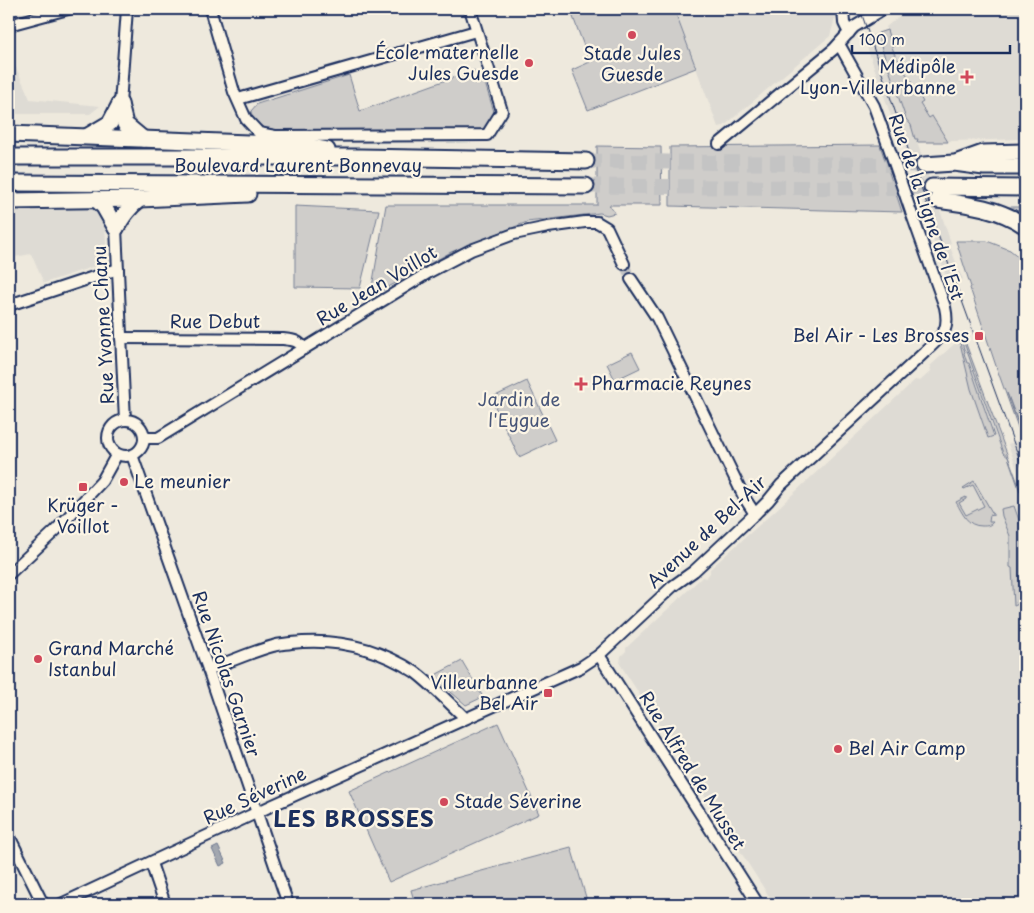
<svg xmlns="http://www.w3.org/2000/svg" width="1034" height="913" font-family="'Playpen Sans',sans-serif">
  <rect width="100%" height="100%" fill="#eee9dd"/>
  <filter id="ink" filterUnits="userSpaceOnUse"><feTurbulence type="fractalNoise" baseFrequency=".02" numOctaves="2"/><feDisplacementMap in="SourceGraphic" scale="10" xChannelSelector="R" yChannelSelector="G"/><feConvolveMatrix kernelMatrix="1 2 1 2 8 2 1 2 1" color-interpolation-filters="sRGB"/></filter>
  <g filter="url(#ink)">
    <g fill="#dedbd4">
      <path d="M 674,9 L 836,9 L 837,11 L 830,36 L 724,126 L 718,127 Z"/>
      <path d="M 908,9 L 1025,9 L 1025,139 L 917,142 L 951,243 L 949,244 L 960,273 L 963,279 L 950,284 L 949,282 L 948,282 L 924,213 L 927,212 L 903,142 L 900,142 L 864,38 L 886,30 L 886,27 Z"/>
      <path d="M 9,52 L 30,99 L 100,106 L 90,114 L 9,114 Z"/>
      <path d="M 104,207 L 107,262 L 44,283 L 31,254 L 9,258 L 9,209 Z"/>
      <path d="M 962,337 L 1003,453 L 1008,457 L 1025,506 L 1025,904 L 774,904 L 620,664 L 621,656 L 626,651 L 626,648 L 699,580 L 702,577 L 706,578 L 710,573 L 710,569 L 778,508 L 915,380 L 920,381 L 931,371 L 930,366 Z"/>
      <path d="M 1025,438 L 1025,491 L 1008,444 Z"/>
    </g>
    <g fill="#cfcdca" stroke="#757e94">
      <path d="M 570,9 L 674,9 L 696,68 L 588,110 L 572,70 L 590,62 Z"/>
      <path d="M 887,30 L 894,53 L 923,102 L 920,104 L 929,118 L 932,116 L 948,142 L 917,142 L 918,139 L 915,139 L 911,125 L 906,119 L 880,43 L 878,33 Z"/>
      <path d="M 474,70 L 476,75 L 482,74 L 496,118 L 487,132 L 271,132 L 252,120 L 251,111 L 257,104 L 349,75 L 360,111 Z"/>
      <path d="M 880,145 L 902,212 L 670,206 L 670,147 Z"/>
      <path d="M 597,146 L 661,147 L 662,205 L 609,205 L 615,213 L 607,215 L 600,213 L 527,222 L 451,252 L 374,295 L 372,287 L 386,205 L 597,205 Z"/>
      <path d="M 295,206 L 379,210 L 360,288 L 295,287 Z"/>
      <path d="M 1005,207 L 1025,207 L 1025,219 Z"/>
      <path d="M 956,241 L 987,241 L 1010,250 L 1025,262 L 1025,440 L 1007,393 L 1021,432 L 1020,433 L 997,369 L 970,288 L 971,287 Z"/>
      <path d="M 963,336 L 1025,502 L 1025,506 L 1008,457 L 1003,453 L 962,337 Z"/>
      <path d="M 961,340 L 965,352 L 964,353 L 967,363 L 969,363 L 994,436 L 988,438 L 971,389 L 960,343 L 959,342 Z"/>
      <path d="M 632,352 L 640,368 L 615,380 L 607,364 Z"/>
      <path d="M 527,381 L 555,440 L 519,457 L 491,398 Z"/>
      <path d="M 974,481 L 993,514 L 993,516 L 990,515 L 989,522 L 993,522 C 990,526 987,526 982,526 C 967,526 963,514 956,502 L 966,497 L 966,499 L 959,503 L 966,515 L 984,506 L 973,485 L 964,489 L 963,488 Z"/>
      <path d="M 1014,506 L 1025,537 L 1025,601 L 1014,606 L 1012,568 L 1010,567 L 1010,536 L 1002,516 L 1001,509 Z"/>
      <path d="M 462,661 L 483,697 L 466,705 L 436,679 L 437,674 Z"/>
      <path d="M 498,723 L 539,814 L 389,882 L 349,791 Z"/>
      <path d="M 571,847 L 588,904 L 415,904 L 411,890 Z"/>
    </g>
    <path fill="#a2a7af" stroke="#6c778f" d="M 218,846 L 226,863 L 220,866 L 212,849 Z"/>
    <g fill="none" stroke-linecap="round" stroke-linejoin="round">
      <path stroke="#c4c4c4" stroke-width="10" stroke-dasharray="10 5" stroke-linecap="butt" d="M 624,264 L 631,279"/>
      <g stroke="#c4c4c4" stroke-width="15" stroke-dasharray="15 8" stroke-linecap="butt">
        <path d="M 586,161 L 924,165"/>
        <path d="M 586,186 L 877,188 L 932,187"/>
      </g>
      <g stroke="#1b2f5e" stroke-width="14">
        <g id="minor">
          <path d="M 210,9 L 234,92 L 246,119 L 259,133 L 275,136 L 487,135 L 502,111 L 470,9"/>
          <path d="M 843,9 L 844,23 L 849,33"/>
          <path d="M 9,25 L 68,9"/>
          <path d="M 839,44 L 874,106 L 887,142"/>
          <path d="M 238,99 L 476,31"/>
          <path d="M 120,104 L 127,9"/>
          <path d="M 719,144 L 834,49 L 854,27 L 877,13 L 882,9"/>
          <path d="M 116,228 L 125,420"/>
          <path d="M 631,279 L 657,318 L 744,497 L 755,514"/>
          <path d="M 9,305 L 118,269"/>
          <path d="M 121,338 L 283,339 C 292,340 299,340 304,349"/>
          <circle cx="126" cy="438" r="18"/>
          <path d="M 144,438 L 158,438 L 431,271 L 471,250 L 514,234 L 548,227 L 585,222 L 597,222 L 607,228 L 624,264"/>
          <path d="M 132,455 L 208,669 L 288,904"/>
          <path d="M 9,574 L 56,530 L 102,481 L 117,454"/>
          <path d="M 599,655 L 758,904"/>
          <path d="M 208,669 C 230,662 251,652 273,646 C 279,644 285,644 291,643 C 335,638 378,648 415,672 C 430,683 446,700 460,713 L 465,718"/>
          <path d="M 9,836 L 43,904"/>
          <path d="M 151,863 L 165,904"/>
          <path d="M 61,904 L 273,805 L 581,667 L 599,655 L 673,586 L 694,571 L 758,511 L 768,501 L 781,485 L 927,350 C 943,335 950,330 945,307 L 911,212"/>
        </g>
      </g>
      <g stroke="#1b2f5e" stroke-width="19">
        <g id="highway">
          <path d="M 120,104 L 125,124 L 143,139"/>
          <path d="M 9,134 L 298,145 L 327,150"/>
          <path d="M 88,136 L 110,123 L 120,104"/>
          <path d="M 9,157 L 360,157 L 586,161"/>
          <path d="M 958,162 L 983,153 L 1025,152"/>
          <path d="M 924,165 L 954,163 L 984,167 L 1025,167"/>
          <path d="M 9,183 L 586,186"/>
          <path d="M 932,187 L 1025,188"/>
          <path d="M 96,199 L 104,207 L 116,228"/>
          <path d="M 937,200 C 967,204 1000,208 1025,226"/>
          <path d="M 9,201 L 140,199 L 248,194"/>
          <path d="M 116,228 C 123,216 129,207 140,199"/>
        </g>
      </g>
      <use href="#minor" stroke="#fcf5e5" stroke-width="10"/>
      <use href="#highway" stroke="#fcf5e5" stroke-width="15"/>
      <path stroke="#1b2f5e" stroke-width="1" d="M 860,9 L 930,213 L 1025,474"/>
      <g stroke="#1b2f5e" stroke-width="14" stroke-linecap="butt">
        <path id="minor-bridge" d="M 887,142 L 911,212"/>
      </g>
      <use href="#minor-bridge" stroke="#fcf5e5" stroke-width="10"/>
    </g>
  </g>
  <g fill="#d1495b" stroke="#fcf5e5" stroke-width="2">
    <circle cx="632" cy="35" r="5"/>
    <circle cx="529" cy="63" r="5"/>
    <path d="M964.5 69.5h5v5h5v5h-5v5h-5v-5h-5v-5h5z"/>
    <rect x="974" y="331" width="10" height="10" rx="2.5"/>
    <path d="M578.5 376.5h5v5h5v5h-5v5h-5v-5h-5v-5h5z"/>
    <circle cx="124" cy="482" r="5"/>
    <rect x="78" y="482" width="10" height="10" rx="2.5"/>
    <circle cx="38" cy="659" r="5"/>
    <rect x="543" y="688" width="10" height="10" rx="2.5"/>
    <circle cx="838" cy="749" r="5"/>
    <circle cx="444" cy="802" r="5"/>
  </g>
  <g text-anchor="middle" stroke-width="4.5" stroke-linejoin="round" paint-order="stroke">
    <g font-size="18" fill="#1b2f5e" stroke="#fcf5e5" text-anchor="start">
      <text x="519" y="59" text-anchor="end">École maternelle<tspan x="519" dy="21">Jules Guesde</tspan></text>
      <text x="632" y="60" text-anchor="middle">Stade Jules<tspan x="632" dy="21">Guesde</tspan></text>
      <text x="956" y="73" text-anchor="end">Médipôle<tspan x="956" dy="21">Lyon-Villeurbanne</tspan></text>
      <text x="969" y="342" text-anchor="end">Bel Air - Les Brosses</text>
      <text x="591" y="390">Pharmacie Reynes</text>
      <text x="134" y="488">Le meunier</text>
      <text x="83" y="512" text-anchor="middle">Krüger -<tspan x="83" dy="21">Voillot</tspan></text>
      <text x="48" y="655">Grand Marché<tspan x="48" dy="21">Istanbul</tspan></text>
      <text x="538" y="689" text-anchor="end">Villeurbanne<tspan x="538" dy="21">Bel Air</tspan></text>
      <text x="848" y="755">Bel Air Camp</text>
      <text x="454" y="808">Stade Séverine</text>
    </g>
    <g font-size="18" fill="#1b2f5e" stroke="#fcf5e5">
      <text x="298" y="172">Boulevard Laurent Bonnevay</text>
      <text transform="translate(926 207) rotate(71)" y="6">Rue de la Ligne de l'Est</text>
      <text transform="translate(377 286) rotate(-31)" y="6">Rue Jean Voillot</text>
      <text x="215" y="328">Rue Debut</text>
      <text transform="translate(104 325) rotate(-93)" y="6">Rue Yvonne Chanu</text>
      <text transform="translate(707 532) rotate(-43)" y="6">Avenue de Bel-Air</text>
      <text transform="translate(226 674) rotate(71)" y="6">Rue Nicolas Garnier</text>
      <text transform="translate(692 771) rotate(58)" y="6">Rue Alfred de Musset</text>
      <text transform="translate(255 796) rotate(-25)" y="6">Rue Séverine</text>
    </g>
    <g font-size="18" fill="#485679" stroke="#fcf5e5">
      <text x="519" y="406">Jardin de<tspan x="519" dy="21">l'Eygue</tspan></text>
    </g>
    <g font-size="22" font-weight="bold" letter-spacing="1" fill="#1b2f5e" stroke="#fcf5e5">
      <text x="354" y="827">LES BROSSES</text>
    </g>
  </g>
  <rect width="1034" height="913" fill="none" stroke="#fcf5e5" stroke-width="30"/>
  <rect x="15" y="15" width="1004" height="883" fill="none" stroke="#1b2f5e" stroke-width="2" filter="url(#ink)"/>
  <path d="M852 45v8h158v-8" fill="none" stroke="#1b2f5e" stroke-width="2.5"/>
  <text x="859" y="45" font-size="15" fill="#1b2f5e" stroke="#fcf5e5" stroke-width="4" paint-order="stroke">100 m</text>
</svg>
